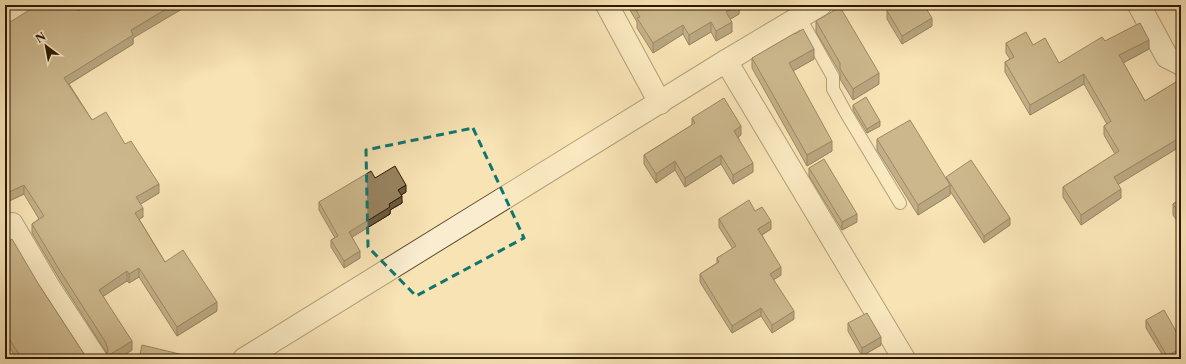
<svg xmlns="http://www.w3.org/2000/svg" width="1186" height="364" font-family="'Libre Caslon Text',serif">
  <rect width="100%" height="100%" fill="#f8e3b5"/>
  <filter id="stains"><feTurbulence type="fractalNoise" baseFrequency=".005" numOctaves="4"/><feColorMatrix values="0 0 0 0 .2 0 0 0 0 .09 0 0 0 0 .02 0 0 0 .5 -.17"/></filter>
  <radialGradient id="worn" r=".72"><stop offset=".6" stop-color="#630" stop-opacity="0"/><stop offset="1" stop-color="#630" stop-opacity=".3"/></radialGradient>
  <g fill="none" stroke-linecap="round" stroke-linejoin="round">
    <g stroke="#604c2d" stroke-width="14">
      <path id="service" d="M 800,18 L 833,77 L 833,89 L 846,113 L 900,203"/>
    </g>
    <g stroke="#604c2d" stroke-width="24">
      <g id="minor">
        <path d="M 607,5 L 660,103"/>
        <path d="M 1139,5 L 1167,57 L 1181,64"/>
        <path d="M 5,20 L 29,5"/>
        <path d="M 726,61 L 904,359"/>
        <path d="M 12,224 L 49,287 L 96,359"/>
        <path d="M 244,359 L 726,61 L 820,5"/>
      </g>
    </g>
    <use href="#service" stroke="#faedcf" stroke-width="12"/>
    <use href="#minor" stroke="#faedcf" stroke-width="22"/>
  </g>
  <g fill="#827051" stroke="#2d1900">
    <path d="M 627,5 L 739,5 L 739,14 L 730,19 L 732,32 L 716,41 L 711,32 L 689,45 L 683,34 L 653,53 L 637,28 L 637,22 Z"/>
    <path d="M 78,11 L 133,38 L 133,44 L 69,84 L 92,120 L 125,144 L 159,193 L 140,204 L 143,217 L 139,219 L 165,262 L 217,311 L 177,336 L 139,277 L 129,283 L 127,281 L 103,296 L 132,350 L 118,359 L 106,359 L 107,355 L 106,352 L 60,280 L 32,233 L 32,224 L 39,219 L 24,194 L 5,203 L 5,23 Z"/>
    <path d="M 887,11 L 932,26 L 902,44 L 887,19 Z"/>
    <path d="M 816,21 L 879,84 L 853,100 L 840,79 L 840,73 L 816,32 Z"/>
    <path d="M 1006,43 L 1033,45 L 1059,63 L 1149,49 L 1123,63 L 1145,101 L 1181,79 L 1181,146 L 1118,184 L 1121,198 L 1081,225 L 1063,197 L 1063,187 L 1115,154 L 1104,135 L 1104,126 L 1107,124 L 1084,84 L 1030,115 L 1005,72 L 1005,62 L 1010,59 L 1006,53 Z"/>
    <path d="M 752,58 L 814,59 L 793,71 L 832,151 L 807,166 L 752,68 Z"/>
    <path d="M 853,105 L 880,126 L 867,133 L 853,110 Z"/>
    <path d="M 692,118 L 741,135 L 738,137 L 753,172 L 733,184 L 721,164 L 685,187 L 675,170 L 656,183 L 644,164 L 644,155 L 692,125 Z"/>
    <path d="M 877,139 L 946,178 L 1010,225 L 984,243 L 950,191 L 950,195 L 918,215 L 877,150 Z"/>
    <path d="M 809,168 L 857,222 L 842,230 L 809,176 Z"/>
    <path d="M 375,178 L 406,192 L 401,195 L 402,203 L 390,210 L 390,214 L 352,237 L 360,258 L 344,268 L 331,247 L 331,240 L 335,238 L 319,210 L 319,202 Z"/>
    <path d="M 1181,199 L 1181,226 L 1173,215 L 1173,204 Z"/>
    <path d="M 755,211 L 771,229 L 762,235 L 781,275 L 773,280 L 794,319 L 772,333 L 761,316 L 732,333 L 700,282 L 700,274 L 717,263 L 717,258 L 733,249 L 719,227 L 719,219 Z"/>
    <path d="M 5,244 L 39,285 L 86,357 L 88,359 L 17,359 L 5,341 Z"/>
    <path d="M 1146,320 L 1181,356 L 1175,359 L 1165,359 L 1146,328 Z"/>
    <path d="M 848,323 L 881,345 L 862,356 L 848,331 Z"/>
  </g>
  <g fill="#6a5b42" stroke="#2d1900">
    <path d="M 173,5 L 189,5 L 133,38 L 133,44 L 64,87 L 64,78 L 131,30 Z"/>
    <path d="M 739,5 L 739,14 L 726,22 L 726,12 Z"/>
    <path d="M 932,18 L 932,26 L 902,44 L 902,36 Z"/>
    <path d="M 711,22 L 711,32 L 689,45 L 689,35 Z"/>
    <path d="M 732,22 L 732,32 L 716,41 L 716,31 Z"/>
    <path d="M 683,25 L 683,34 L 653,53 L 653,43 Z"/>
    <path d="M 1149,40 L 1149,49 L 1119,65 L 1119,55 Z"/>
    <path d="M 814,49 L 814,59 L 789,73 L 789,63 Z"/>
    <path d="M 879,73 L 879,84 L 853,100 L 853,89 Z"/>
    <path d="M 1084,74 L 1084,84 L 1030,115 L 1030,105 Z"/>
    <path d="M 880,121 L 880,126 L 867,133 L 867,129 Z"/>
    <path d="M 741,126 L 741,135 L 734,140 L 734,131 Z"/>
    <path d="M 1181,137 L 1181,146 L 1114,187 L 1114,177 Z"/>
    <path d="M 832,141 L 832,151 L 807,166 L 807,155 Z"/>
    <path d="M 721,155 L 721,164 L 685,187 L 685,178 Z"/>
    <path d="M 675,161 L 675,170 L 656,183 L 656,174 Z"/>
    <path d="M 753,163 L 753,172 L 733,184 L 733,175 Z"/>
    <path d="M 159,184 L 159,193 L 136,207 L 136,197 Z"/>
    <path d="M 24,185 L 24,194 L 5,203 L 5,194 Z"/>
    <path d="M 406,185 L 406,192 L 398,197 L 398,190 Z"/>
    <path d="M 950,185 L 950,195 L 918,215 L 918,205 Z"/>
    <path d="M 1121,189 L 1121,198 L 1081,225 L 1081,215 Z"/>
    <path d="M 402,196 L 402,203 L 390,210 L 390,214 L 349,239 L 349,232 L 389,204 Z"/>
    <path d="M 143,208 L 143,217 L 135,222 L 135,213 Z"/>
    <path d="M 857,214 L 857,222 L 842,230 L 842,222 Z"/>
    <path d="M 1010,218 L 1010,225 L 984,243 L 984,236 Z"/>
    <path d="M 771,221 L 771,229 L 758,237 L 758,229 Z"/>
    <path d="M 360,251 L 360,258 L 344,268 L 344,261 Z"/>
    <path d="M 781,267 L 781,275 L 770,282 L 770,274 Z"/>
    <path d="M 139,268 L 139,277 L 129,283 L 129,274 Z"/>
    <path d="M 127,271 L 127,281 L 99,299 L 99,290 Z"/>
    <path d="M 217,302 L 217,311 L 177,336 L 177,327 Z"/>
    <path d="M 761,308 L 761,316 L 732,333 L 732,326 Z"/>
    <path d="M 794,311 L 794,319 L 772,333 L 772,325 Z"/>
    <path d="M 881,337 L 881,345 L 862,356 L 862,348 Z"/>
    <path d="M 132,341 L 132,350 L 118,359 L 106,359 L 106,357 Z"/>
    <path d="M 1181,348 L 1181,356 L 1175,359 L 1167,359 L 1167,356 Z"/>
  </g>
  <g fill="#97825e" stroke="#2d1900">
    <path d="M 37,5 L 75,5 L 78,11 L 87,5 L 173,5 L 131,30 L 133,35 L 64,78 L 92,120 L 106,112 L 125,144 L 131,141 L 159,184 L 136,197 L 143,208 L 135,213 L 165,262 L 183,250 L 217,302 L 177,327 L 139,268 L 129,274 L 127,271 L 99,290 L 132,341 L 106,357 L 107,355 L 108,350 L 106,343 L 60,271 L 32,224 L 44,216 L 24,185 L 5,194 L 5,23 L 12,21 Z"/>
    <path d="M 633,5 L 738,5 L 726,12 L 732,22 L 716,31 L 711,22 L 689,35 L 683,25 L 653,43 L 637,18 L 640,17 Z"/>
    <path d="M 897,5 L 924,5 L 932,18 L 902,36 L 887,11 Z"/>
    <path d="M 840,7 L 879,73 L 853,89 L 840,69 L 840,63 L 816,21 Z"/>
    <path d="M 1140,23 L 1149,40 L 1119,55 L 1145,101 L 1181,79 L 1181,137 L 1114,177 L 1121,189 L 1081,215 L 1063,187 L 1119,151 L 1104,126 L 1111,121 L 1084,74 L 1030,105 L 1005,62 L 1014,57 L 1006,43 L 1026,32 L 1033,45 L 1045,38 L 1059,63 L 1102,37 L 1105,41 Z"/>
    <path d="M 803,29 L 814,49 L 789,63 L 832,141 L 807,155 L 752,58 L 795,33 L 795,34 Z"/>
    <path d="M 866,97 L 880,121 L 867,129 L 853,105 Z"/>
    <path d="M 724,98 L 741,126 L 734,131 L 753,163 L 733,175 L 721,155 L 685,178 L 675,161 L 656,174 L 644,155 L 695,123 L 692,118 Z"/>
    <path d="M 910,120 L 950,185 L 918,205 L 877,139 Z"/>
    <path d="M 824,159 L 857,214 L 842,222 L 809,168 Z"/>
    <path d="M 971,160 L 1010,218 L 984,236 L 946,177 Z"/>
    <path d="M 395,166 L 406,185 L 398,190 L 402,196 L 389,204 L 390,207 L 349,232 L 360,251 L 344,261 L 331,240 L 338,236 L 319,202 L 371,171 L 375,178 Z"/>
    <path d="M 1181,199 L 1181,216 L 1173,204 Z"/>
    <path d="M 749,200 L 755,211 L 762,207 L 771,221 L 758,229 L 781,267 L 770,274 L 794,311 L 772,325 L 761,308 L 732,326 L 700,274 L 719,262 L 717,258 L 736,246 L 719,219 Z"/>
    <path d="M 12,239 L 39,285 L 86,357 L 88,359 L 22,359 L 5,332 L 5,244 Z"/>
    <path d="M 1164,310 L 1181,340 L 1181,348 L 1167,356 L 1146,320 Z"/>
    <path d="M 867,313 L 881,337 L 862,348 L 848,323 Z"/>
    <path d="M 142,345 L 192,357 L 193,359 L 139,359 Z"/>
  </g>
  <path d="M0 0H1186V364H0ZM 473,128 L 524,238 L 416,296 L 368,247 L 366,150 Z" fill="#f8e3b5" fill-opacity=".55" fill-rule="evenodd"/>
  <path fill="none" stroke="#0f766e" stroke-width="3" stroke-dasharray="8 5" stroke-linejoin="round" d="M 473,128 L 524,238 L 416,296 L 368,247 L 366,150 Z"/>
  <rect width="1186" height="364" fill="none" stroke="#f8e3b5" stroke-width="20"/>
  <rect x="6" y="6" width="1174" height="352" fill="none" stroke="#2d1900" stroke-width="2"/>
  <rect x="10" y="10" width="1166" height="344" fill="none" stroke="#2d1900"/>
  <g transform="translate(46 46) rotate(328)" stroke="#faedcf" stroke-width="3" paint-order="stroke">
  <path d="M0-3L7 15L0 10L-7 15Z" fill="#2d1900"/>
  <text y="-6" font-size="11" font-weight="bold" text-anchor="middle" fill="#2d1900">N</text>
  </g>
  <rect width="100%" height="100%" filter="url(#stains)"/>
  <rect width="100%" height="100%" fill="url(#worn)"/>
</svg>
